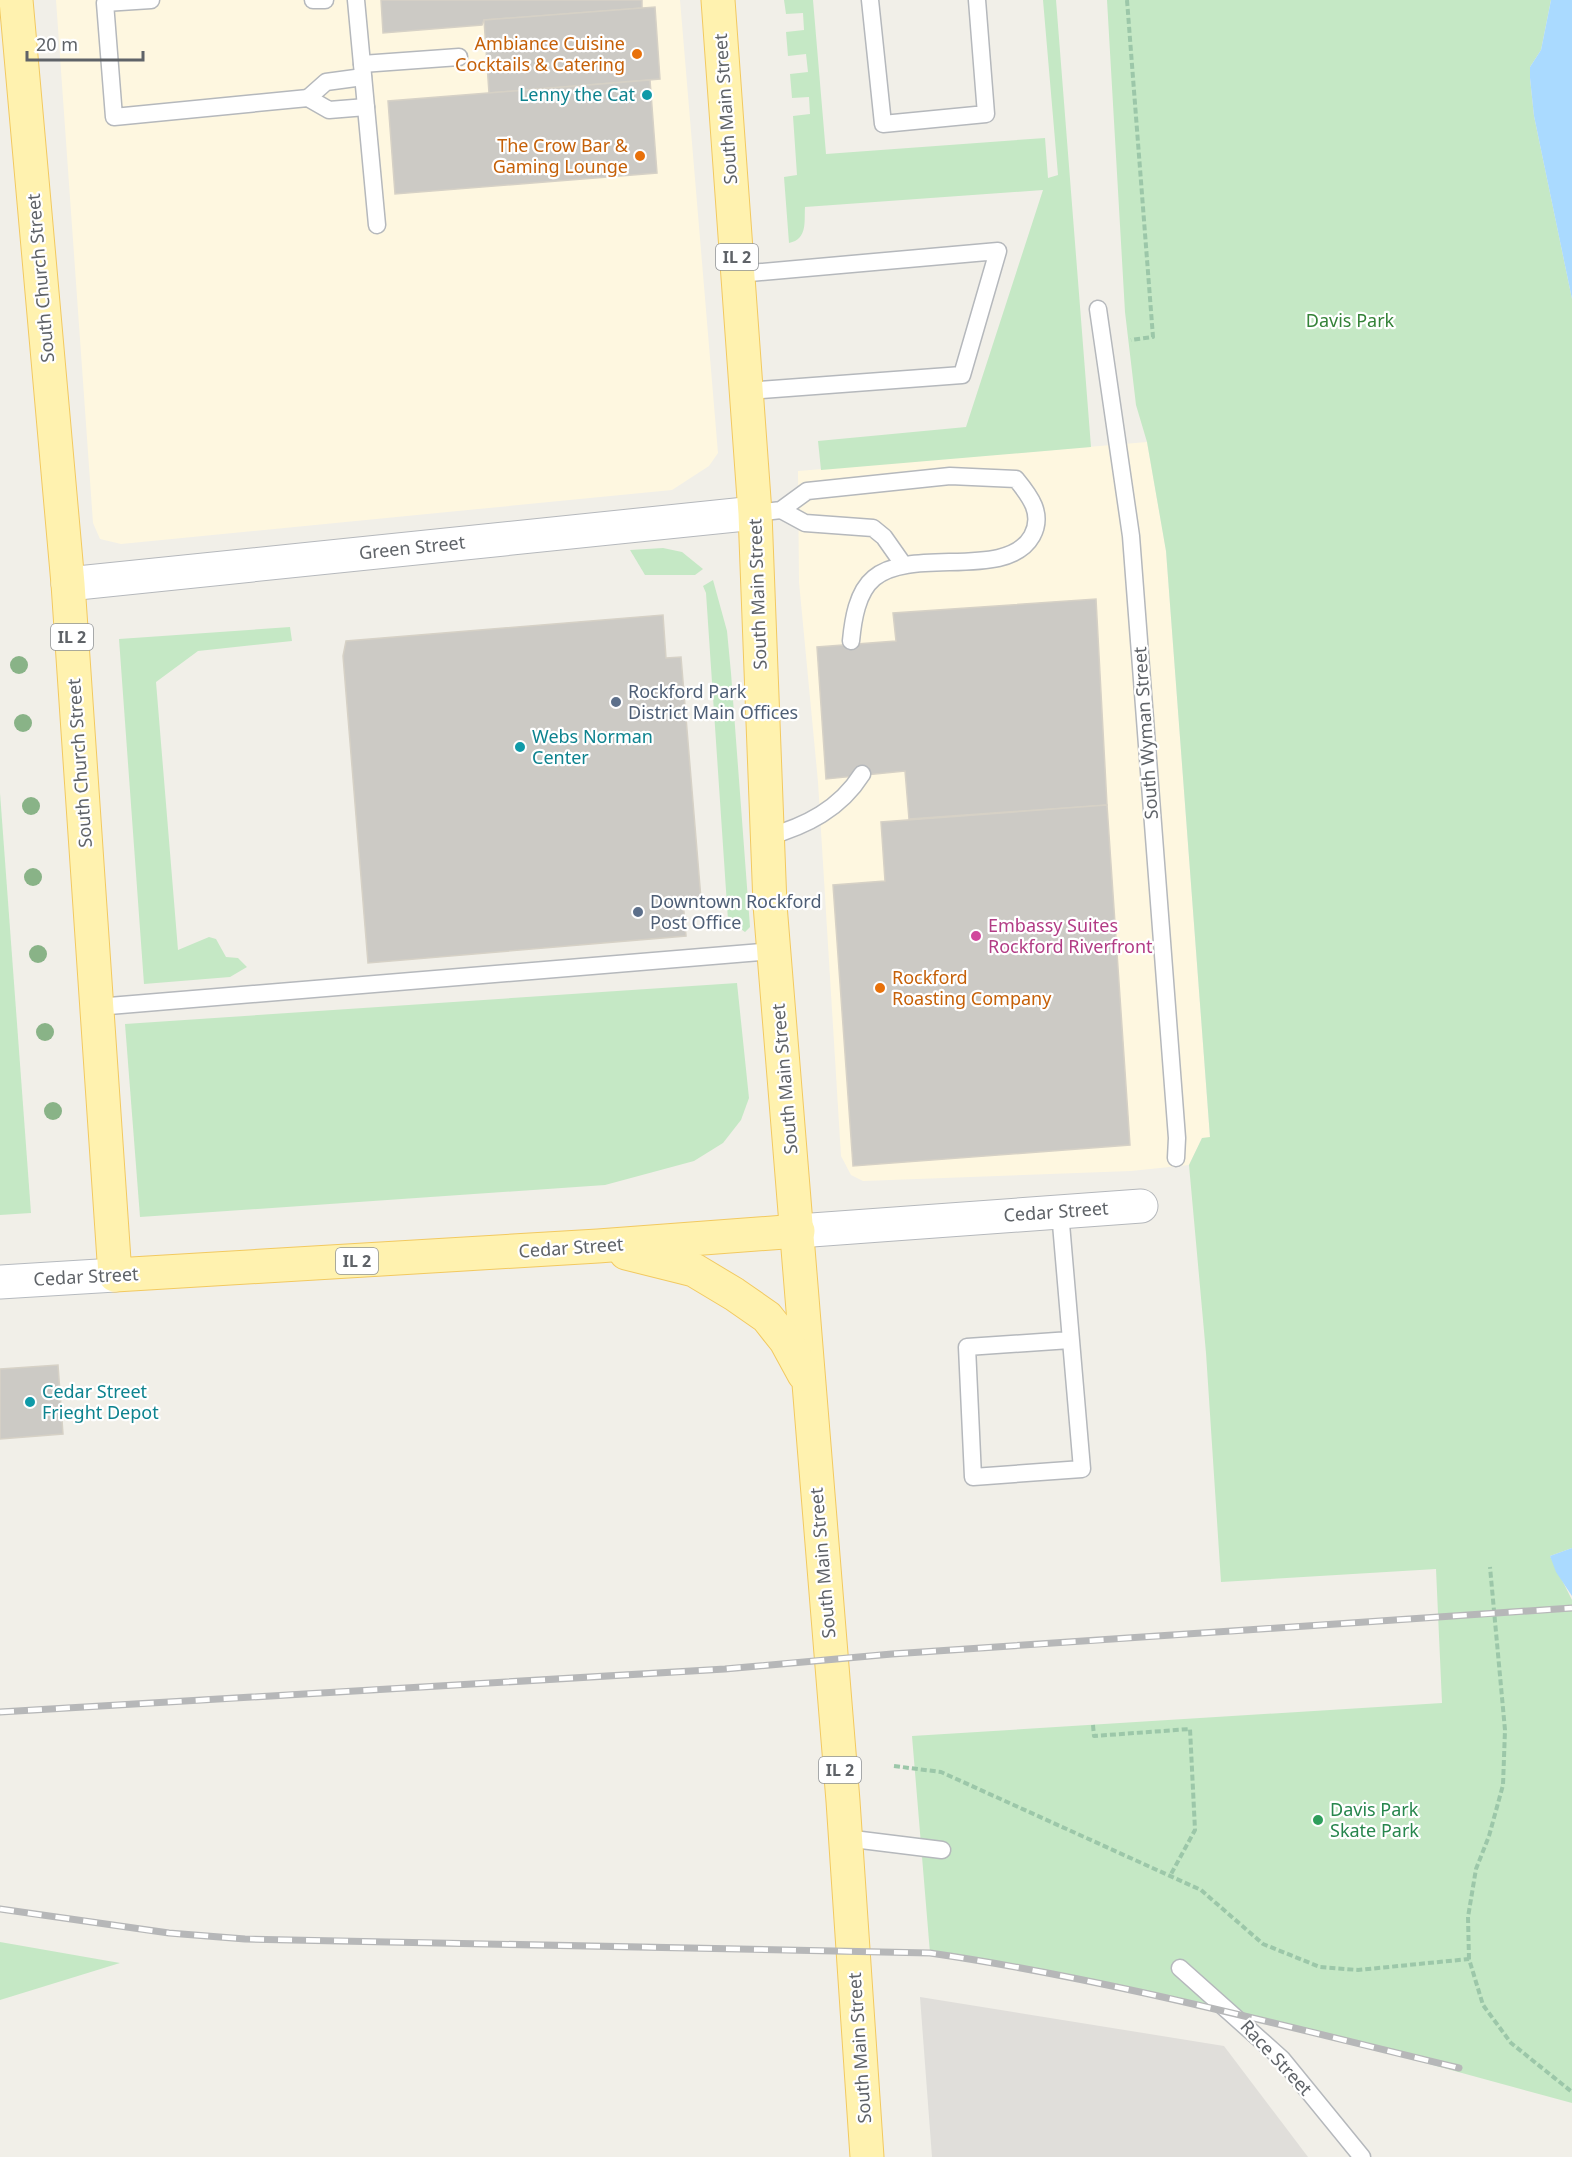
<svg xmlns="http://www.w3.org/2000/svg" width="1572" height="2157" font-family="'Noto Sans',sans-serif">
  <rect width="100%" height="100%" fill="#f1efe8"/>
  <g fill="#fef7e0">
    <path d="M 56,0 L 680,0 L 718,453 L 709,466 L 672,490 L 121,544 L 100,539 L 93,523 Z"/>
    <path d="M 1147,442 L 1166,551 L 1210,1138 L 1202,1138 L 1189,1165 L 1131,1171 L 863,1181 L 851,1175 L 841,1156 L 818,782 L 799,582 L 798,471 Z"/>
  </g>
  <path fill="#e0deda" d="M 920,1997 L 1224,2046 L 1308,2157 L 932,2157 Z"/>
  <g fill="#c5e8c5">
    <path d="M 784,0 L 813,0 L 826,154 L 1045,138 L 1048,178 L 1058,175 L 1043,0 L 1056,0 L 1091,447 L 821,470 L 818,441 L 966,427 L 1043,190 L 805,207 C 804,221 808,239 789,243 L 784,177 L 797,175 L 793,116 L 810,114 L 809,97 L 792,98 L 790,74 L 808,72 L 806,54 L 788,56 L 786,32 L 804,30 L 803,13 L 786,14 Z"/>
    <path d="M 1107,0 L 1551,0 L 1541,50 L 1530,67 L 1530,78 L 1534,116 L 1572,299 L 1572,1548 L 1550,1556 L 1572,1600 L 1572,2103 L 1334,2038 L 1117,1986 L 930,1953 L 912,1736 L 1442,1703 L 1436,1569 L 1221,1582 L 1206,1353 L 1189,1165 L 1202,1138 L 1210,1137 L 1166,551 L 1147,442 L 1136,405 L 1125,312 Z"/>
    <path d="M 663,548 L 682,552 L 703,569 L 695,575 L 645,575 L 630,550 Z"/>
    <path d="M 713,580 L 727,631 L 731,673 L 750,927 L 745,932 L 728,920 L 706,593 L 703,586 Z"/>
    <path d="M 290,627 L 292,641 L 198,651 L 156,682 L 178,950 L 209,937 L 216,939 L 226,957 L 238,958 L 247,967 L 230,977 L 144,984 L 119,639 Z"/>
    <path d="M 0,793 L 31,1213 L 0,1215 Z"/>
    <path d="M 737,983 L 749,1098 L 741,1120 L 723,1143 L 694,1161 L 605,1185 L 140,1217 L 125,1024 Z"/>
    <path d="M 0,1942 L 120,1963 L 0,2000 Z"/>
  </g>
  <g fill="#aadaff">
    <path d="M 1551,0 L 1572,0 L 1572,299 L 1534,116 L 1530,78 L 1530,67 L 1541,50 Z"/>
    <path d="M 1572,1548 L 1572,1596 L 1556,1572 L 1550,1556 Z"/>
  </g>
  <g fill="#cccac5" stroke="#d6d1c6" stroke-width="1.5">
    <path d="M 381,0 L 642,0 L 642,8 L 484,20 L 482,25 L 383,33 Z"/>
    <path d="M 655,7 L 660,79 L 489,93 L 484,20 Z"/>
    <path d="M 650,80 L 657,173 L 395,194 L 388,101 Z"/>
    <path d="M 1096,599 L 1107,805 L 909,819 L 905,771 L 826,779 L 817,647 L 896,641 L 893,613 Z"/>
    <path d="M 663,615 L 666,658 L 681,657 L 701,899 L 683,900 L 686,936 L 368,963 L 343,656 L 346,641 Z"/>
    <path d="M 1107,805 L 1130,1145 L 853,1166 L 833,885 L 885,881 L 881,822 Z"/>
    <path d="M 58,1365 L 63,1434 L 0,1439 L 0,1369 Z"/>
  </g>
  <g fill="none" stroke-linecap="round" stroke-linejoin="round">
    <g stroke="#b5b8bc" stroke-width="19">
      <g id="lane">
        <path d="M 151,0 L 105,3 L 114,117 L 308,98 L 329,110 L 366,107"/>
        <path d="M 313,0 L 325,0"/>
        <path d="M 356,0 L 377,225"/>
        <path d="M 870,0 L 883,124 L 986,114 L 977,0"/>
        <path d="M 362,64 L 459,57"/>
        <path d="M 308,98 L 326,82 L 363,77"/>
        <path d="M 739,274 L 998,251 L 962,375 L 747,391"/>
        <path d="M 1098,309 L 1131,536 L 1177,1138 L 1176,1158"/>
        <path d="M 781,510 L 805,523 L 873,528 L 884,537 L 903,564"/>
        <path d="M 755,513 L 781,510 L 807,491 L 950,476 L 1016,479 C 1030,496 1044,514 1032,536 C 1007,581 912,546 874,578 C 857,592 853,620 851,641"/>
        <path d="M 767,837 C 806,826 840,809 862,774"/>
        <path d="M 97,1007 L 773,951"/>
        <path d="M 1060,1212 L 1082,1469 L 973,1477 L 967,1347 L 1070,1340"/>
        <path d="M 845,1838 L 942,1850"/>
        <path d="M 1180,1968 L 1282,2059 L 1362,2157"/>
      </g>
    </g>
    <g stroke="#b5b8bc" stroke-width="35">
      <g id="street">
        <path d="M 68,584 L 755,513"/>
        <path d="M 798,1231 L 1141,1206"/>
      </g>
    </g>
    <g stroke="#b6babf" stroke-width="35">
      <path id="secondary" d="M 0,1282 L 115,1275"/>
    </g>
    <g stroke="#f2c960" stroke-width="35">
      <g id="primary">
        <path d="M 16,0 L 68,584 L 115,1275 L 598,1246 L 798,1231"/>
        <path d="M 718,0 L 755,513 L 770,905 L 843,1801 L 867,2157"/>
        <path d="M 626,1253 L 694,1270 L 734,1294 L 767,1317 L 786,1341 L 804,1374"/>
      </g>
    </g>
    <g stroke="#9cc7a9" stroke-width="4" stroke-dasharray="6 3" stroke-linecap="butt">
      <path d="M 1127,0 L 1153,337 L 1131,340"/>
      <path d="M 1093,1725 L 1094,1736 L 1190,1729 L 1195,1830 L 1170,1876"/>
      <path d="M 894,1766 L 941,1772 L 1201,1890 L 1263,1944 L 1320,1967 L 1358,1970 L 1469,1959 L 1483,2005 L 1511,2043 L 1572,2092"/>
      <path d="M 1469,1959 L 1468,1917 L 1476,1869 L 1489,1836 L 1503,1785 L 1505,1730 L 1490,1567"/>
    </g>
    <use href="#lane" stroke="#fff" stroke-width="16"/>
    <use href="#street" stroke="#fff" stroke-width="33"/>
    <use href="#secondary" stroke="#fff" stroke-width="33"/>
    <use href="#primary" stroke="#fff2af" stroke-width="33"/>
    <g stroke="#b6b7b8" stroke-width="7">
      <g id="rail">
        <path d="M 0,1712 L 725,1669 L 892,1654 L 1572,1608"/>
        <path d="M 0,1909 L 169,1933 L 245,1939 L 930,1953 C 1109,1979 1283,2026 1459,2068"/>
      </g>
    </g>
    <use href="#rail" stroke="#fff" stroke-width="4.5" stroke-dasharray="14" stroke-linecap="butt"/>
  </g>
  <g fill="#89b387">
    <circle cx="19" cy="665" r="9"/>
    <circle cx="23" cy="723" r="9"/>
    <circle cx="31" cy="806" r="9"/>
    <circle cx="33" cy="877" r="9"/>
    <circle cx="38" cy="954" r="9"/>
    <circle cx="45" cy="1032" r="9"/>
    <circle cx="53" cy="1111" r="9"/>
  </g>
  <g fill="#e8710a" stroke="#fff" stroke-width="2">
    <circle cx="637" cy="54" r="6"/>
    <circle cx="640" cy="156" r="6"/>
    <circle cx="880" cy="988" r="6"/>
  </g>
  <g fill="#0f9aa8" stroke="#fff" stroke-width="2">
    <circle cx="647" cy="95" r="6"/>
    <circle cx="520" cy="747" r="6"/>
    <circle cx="30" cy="1402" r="6"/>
  </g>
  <g fill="#5c6f8a" stroke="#fff" stroke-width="2">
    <circle cx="616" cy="702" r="6"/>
    <circle cx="638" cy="912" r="6"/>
  </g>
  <circle fill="#d1479c" stroke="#fff" stroke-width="2" cx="976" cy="936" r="6"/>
  <circle fill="#2e9e5b" stroke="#fff" stroke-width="2" cx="1318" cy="1820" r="6"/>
  <g text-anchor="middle" stroke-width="4.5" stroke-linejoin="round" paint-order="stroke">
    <g fill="#fff" stroke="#8f9295" stroke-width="1.5">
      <rect x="716" y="244" width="42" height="26" rx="4.5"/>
      <rect x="51" y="624" width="42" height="26" rx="4.5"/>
      <rect x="336" y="1248" width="42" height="26" rx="4.5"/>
      <rect x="819" y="1757" width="42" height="26" rx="4.5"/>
    </g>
    <g font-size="16" font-weight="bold" fill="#5f6368">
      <text x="737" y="263">IL 2</text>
      <text x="72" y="643">IL 2</text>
      <text x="357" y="1267">IL 2</text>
      <text x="840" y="1776">IL 2</text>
    </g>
    <g font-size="18" fill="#c56008" stroke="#fff" text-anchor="end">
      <text x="625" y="50">Ambiance Cuisine<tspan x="625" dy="21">Cocktails &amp; Catering</tspan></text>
      <text x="628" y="152">The Crow Bar &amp;<tspan x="628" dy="21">Gaming Lounge</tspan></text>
      <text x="892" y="984" text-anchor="start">Rockford<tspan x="892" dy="21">Roasting Company</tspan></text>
    </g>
    <g font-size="18" fill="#0d838f" stroke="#fff" text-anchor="start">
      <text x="635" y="101" text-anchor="end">Lenny the Cat</text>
      <text x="532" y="743">Webs Norman<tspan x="532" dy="21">Center</tspan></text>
      <text x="42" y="1398">Cedar Street<tspan x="42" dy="21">Frieght Depot</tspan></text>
    </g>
    <g font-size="18" fill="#5f6368" stroke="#fff">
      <text transform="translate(726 109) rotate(-94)" y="6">South Main Street</text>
      <text transform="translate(41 278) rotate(-95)" y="6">South Church Street</text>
      <text transform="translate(412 548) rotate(-6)" y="6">Green Street</text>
      <text transform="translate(758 594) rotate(-92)" y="6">South Main Street</text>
      <text transform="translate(1146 733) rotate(-94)" y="6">South Wyman Street</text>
      <text transform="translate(80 763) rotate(-94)" y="6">South Church Street</text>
      <text transform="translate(785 1079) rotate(-95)" y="6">South Main Street</text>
      <text transform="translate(1056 1212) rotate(-4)" y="6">Cedar Street</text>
      <text transform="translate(571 1248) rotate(-4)" y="6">Cedar Street</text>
      <text transform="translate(86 1277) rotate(-3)" y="6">Cedar Street</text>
      <text transform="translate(823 1563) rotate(-95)" y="6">South Main Street</text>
      <text transform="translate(860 2048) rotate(-94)" y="6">South Main Street</text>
      <text transform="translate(1276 2058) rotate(47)" y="6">Race Street</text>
    </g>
    <g font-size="18" fill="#348238" stroke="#fff">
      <text x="1350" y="327">Davis Park</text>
    </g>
    <g font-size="18" fill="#4e5e75" stroke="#fff" text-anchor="start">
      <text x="628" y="698">Rockford Park<tspan x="628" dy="21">District Main Offices</tspan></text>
      <text x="650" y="908">Downtown Rockford<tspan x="650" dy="21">Post Office</tspan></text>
    </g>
    <g font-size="18" fill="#b23c85" stroke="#fff" text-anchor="start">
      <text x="988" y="932">Embassy Suites<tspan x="988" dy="21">Rockford Riverfront</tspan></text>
    </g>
    <g font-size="18" fill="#27864d" stroke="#fff" text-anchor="start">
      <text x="1330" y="1816">Davis Park<tspan x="1330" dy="21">Skate Park</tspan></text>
    </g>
  </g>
  <path d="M27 51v9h116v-9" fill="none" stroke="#5f6368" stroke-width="3"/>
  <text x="36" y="51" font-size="18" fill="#5f6368" stroke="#ffffff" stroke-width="4.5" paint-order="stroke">20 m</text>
</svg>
